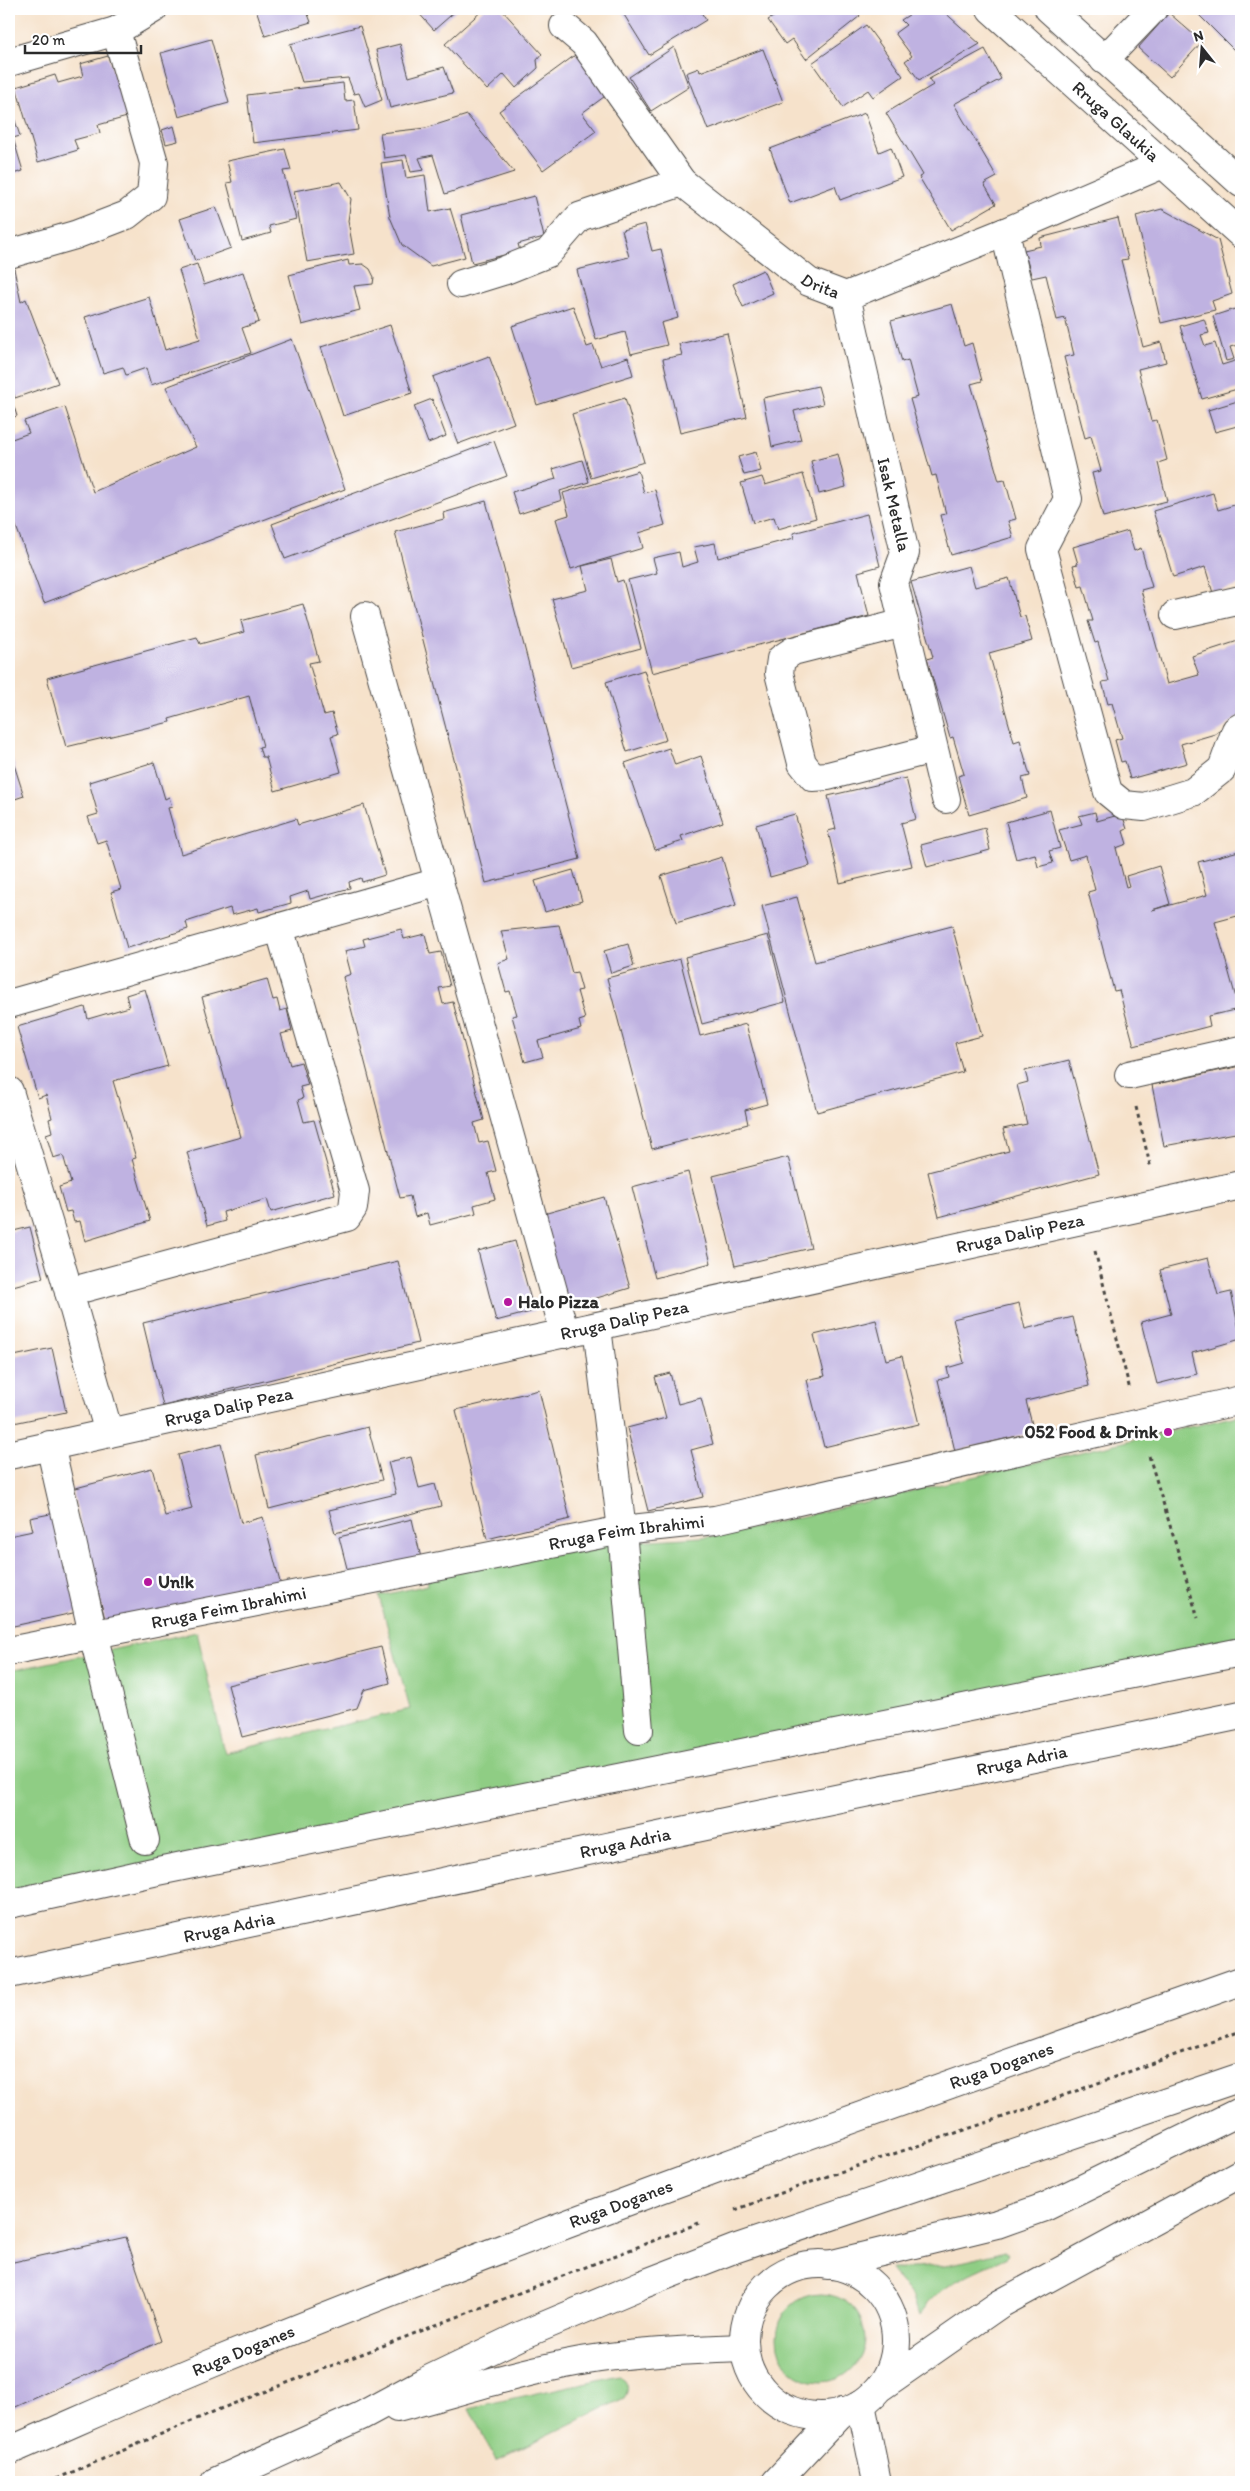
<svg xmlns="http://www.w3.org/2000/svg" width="1250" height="2491" font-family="Itim,sans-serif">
  <rect width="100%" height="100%" fill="#fff"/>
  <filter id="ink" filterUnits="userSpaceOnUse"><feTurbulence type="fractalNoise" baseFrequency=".02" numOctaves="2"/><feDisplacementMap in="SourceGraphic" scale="10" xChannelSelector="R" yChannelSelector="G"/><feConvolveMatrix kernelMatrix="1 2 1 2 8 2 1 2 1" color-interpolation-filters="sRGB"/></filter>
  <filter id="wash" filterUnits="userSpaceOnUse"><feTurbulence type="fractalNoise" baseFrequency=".0096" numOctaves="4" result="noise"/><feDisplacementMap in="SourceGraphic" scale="20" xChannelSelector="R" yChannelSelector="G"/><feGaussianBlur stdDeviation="1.12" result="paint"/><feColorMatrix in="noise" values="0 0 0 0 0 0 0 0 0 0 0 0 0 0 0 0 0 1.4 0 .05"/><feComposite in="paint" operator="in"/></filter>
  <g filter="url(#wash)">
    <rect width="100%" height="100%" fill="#f6e2cb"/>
    <g fill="#8fcd84" stroke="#5d7c58">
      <path d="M 1241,1415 L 1241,1643 L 9,1901 L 9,1671 L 197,1632 L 225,1753 L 410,1709 L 379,1596 L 428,1585 L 427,1577 L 605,1543 L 717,1536 Z"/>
      <path d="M 1004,2251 L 1009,2254 L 1007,2257 C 974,2272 939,2284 919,2316 L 913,2297 L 891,2271 L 891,2268 C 929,2270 968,2262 1004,2251 Z"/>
      <circle cx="821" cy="2338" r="44"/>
      <path d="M 620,2375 C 628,2383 630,2389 624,2398 L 496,2461 L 469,2408 Z"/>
    </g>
    <g id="blocks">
      <g fill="#bfb2e1">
        <path d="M 256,9 L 306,9 L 311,22 L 265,36 Z"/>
        <path d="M 415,9 L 458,9 L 434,30 Z"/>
        <path d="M 484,9 L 501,9 L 542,54 L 537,60 L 538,68 L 516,88 L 504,74 L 487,90 L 445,44 Z"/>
        <path d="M 623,9 L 699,9 L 706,20 L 649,55 L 621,10 Z"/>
        <path d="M 769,9 L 855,9 L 860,16 L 806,59 L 792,39 L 785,44 L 768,20 L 775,16 Z"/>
        <path d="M 918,9 L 941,9 L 980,44 L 919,80 L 905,61 L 912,56 L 895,33 L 906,25 L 901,20 Z"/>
        <path d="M 1200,9 L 1241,9 L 1241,57 L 1196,12 Z"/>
        <path d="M 1169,13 L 1202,42 L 1170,77 L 1138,48 Z"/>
        <path d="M 866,25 L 903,76 L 873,97 L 868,90 L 843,107 L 812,63 Z"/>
        <path d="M 360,26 L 382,100 L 365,107 L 359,93 L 354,94 L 348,78 L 302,82 L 290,44 Z"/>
        <path d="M 211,39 L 229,103 L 179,117 L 161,53 Z"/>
        <path d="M 400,44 L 409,77 L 444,67 L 453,93 L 390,108 L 376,50 Z"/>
        <path d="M 674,47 L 689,87 L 651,111 L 629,77 Z"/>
        <path d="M 763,49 L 783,102 L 708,130 L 686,73 L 699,68 L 700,72 Z"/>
        <path d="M 985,49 L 1001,79 L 954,104 L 997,177 L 984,184 L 996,204 L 951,230 L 919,177 L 923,175 L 886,113 L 933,85 L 929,79 Z"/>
        <path d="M 578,53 L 608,94 L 582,113 L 596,131 L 543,170 L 499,111 Z"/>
        <path d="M 108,56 L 127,117 L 98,125 L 100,133 L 74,140 L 78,150 L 38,162 L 16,87 L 55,75 L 58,83 L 83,76 L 80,64 Z"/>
        <path d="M 343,83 L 345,101 L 354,100 L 358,130 L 253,143 L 247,95 Z"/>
        <path d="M 9,102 L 20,136 L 13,138 L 23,171 L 9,175 Z"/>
        <path d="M 865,113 L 879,152 L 891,147 L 902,177 L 840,200 L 835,186 L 790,203 L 770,149 Z"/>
        <path d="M 467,115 L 514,172 L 445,194 L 433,155 L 419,158 L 424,170 L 411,172 L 406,155 L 384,158 L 380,133 L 426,128 Z"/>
        <path d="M 174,126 L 178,141 L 166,144 L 162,130 Z"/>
        <path d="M 285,149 L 291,170 L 283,171 L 296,219 L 269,226 L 271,233 L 242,241 L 227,183 L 232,182 L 227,161 Z"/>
        <path d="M 403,160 L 406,178 L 425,175 L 430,212 L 450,208 L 465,257 L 431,266 L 402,245 L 390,217 L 381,163 Z"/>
        <path d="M 341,182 L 351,199 L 348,221 L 354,254 L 307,262 L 294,191 Z"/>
        <path d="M 534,196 L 544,237 L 518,244 L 520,251 L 472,263 L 461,215 Z"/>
        <path d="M 216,207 L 231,248 L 195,261 L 180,219 Z"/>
        <path d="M 1162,209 L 1218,240 L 1232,294 L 1212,301 L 1215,310 L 1161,323 L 1136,216 Z"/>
        <path d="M 1118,218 L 1128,259 L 1121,260 L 1143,347 L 1161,342 L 1166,362 L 1138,369 L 1151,421 L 1157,420 L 1167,460 L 1158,463 L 1167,501 L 1103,517 L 1092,473 L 1101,471 L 1091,436 L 1085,438 L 1064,357 L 1074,355 L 1065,318 L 1057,320 L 1046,275 L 1032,278 L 1024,250 L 1041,246 L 1040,238 Z"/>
        <path d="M 645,224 L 652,251 L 661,249 L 678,318 L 661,323 L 667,345 L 631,354 L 625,332 L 596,340 L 577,270 L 629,257 L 622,230 Z"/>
        <path d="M 348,260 L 349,265 L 363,264 L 370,269 L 374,277 L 373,284 L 354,286 L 360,310 L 302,325 L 289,275 Z"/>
        <path d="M 197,264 L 204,285 L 243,272 L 259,322 L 242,328 L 251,353 L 151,385 L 146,368 L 126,375 L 123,367 L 103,373 L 85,317 L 149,297 L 165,350 L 200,339 L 179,270 Z"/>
        <path d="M 14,269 L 21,302 L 26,299 L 58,383 L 15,398 L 9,381 L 9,270 Z"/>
        <path d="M 763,270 L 773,293 L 743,307 L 733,284 Z"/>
        <path d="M 952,304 L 964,346 L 972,343 L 982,381 L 971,384 L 999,481 L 1005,480 L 1016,519 L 1008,521 L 1013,537 L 951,555 L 940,515 L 946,514 L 936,475 L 932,476 L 910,399 L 918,397 L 908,360 L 902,362 L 891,321 Z"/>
        <path d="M 573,306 L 587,347 L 593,345 L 601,366 L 628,357 L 633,375 L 537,405 L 512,326 Z"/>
        <path d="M 1241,307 L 1241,344 L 1230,347 L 1234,359 L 1226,361 L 1213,316 Z"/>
        <path d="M 1204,319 L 1209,333 L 1201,335 L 1205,346 L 1215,343 L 1222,365 L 1241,359 L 1241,388 L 1202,399 L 1180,326 Z"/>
        <path d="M 390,325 L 412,393 L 343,416 L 321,347 Z"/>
        <path d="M 727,333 L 747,417 L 680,433 L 663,359 L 682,355 L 679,344 Z"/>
        <path d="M 292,339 L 345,489 L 44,603 L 9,507 L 9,440 L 29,433 L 24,421 L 65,407 L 93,492 L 196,447 L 166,387 Z"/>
        <path d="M 489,356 L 514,423 L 458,444 L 433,377 Z"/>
        <path d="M 818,386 L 823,404 L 794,411 L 801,440 L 772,447 L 763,398 Z"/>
        <path d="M 9,392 L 17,416 L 9,419 Z"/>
        <path d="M 625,398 L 644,462 L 591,478 L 572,414 Z"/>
        <path d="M 432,399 L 446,436 L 428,443 L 414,406 Z"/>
        <path d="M 1241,400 L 1241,425 L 1215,432 L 1208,410 Z"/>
        <path d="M 494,441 L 507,476 L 285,559 L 272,524 Z"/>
        <path d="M 756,452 L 761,471 L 744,475 L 738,457 Z"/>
        <path d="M 838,454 L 846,487 L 819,494 L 811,461 Z"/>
        <path d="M 582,460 L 589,482 L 560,491 L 562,500 L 519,514 L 512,492 L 556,479 L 553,469 Z"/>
        <path d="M 638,471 L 644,493 L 655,490 L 665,525 L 639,533 L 643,548 L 571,569 L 556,519 L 569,515 L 563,493 Z"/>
        <path d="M 803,474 L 816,518 L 778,529 L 774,517 L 753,523 L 741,483 L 762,477 L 765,485 Z"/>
        <path d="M 1213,493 L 1218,510 L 1241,503 L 1241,585 L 1213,593 L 1205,567 L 1173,577 L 1153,511 Z"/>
        <path d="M 486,501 L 580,859 L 486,883 L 395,532 L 444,519 L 443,513 Z"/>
        <path d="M 867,514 L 880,566 L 858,572 L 869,616 L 652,673 L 628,580 L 657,573 L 653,558 L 679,552 L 682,567 L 698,562 L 694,547 L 715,543 L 718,558 L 794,538 L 793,533 Z"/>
        <path d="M 1128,531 L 1134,551 L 1141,548 L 1152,587 L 1141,590 L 1167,684 L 1199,675 L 1192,656 L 1241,640 L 1241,715 L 1215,734 L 1181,744 L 1187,763 L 1130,779 L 1125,761 L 1121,762 L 1115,740 L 1122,738 L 1112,703 L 1108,704 L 1102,682 L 1109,681 L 1098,642 L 1095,643 L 1088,621 L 1093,621 L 1083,586 L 1079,587 L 1073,565 L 1078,564 L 1073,547 Z"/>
        <path d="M 611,559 L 617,582 L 623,580 L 641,648 L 571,667 L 552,599 L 588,590 L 582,566 Z"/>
        <path d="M 969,566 L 975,587 L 1009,578 L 1020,617 L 1025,616 L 1032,641 L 989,653 L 1014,742 L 1020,740 L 1030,776 L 1022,778 L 1027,798 L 969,815 L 958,776 L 964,774 L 953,737 L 950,738 L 927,659 L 933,657 L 911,582 Z"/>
        <path d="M 303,604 L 319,661 L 309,663 L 324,715 L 332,713 L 338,734 L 331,736 L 341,772 L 275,791 L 266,757 L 262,757 L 259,747 L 263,746 L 249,696 L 169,719 L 170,722 L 66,747 L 47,678 L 197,637 L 200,644 L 244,632 L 241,621 Z"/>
        <path d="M 644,670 L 666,740 L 627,752 L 606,682 Z"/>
        <path d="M 669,748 L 675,765 L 701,756 L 723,822 L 681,836 L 683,841 L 655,850 L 625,763 Z"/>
        <path d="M 9,749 L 24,796 L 9,801 Z"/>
        <path d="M 154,762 L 165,799 L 169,797 L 172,807 L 168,808 L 181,854 L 296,819 L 298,825 L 364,805 L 385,875 L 362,882 L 361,878 L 349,882 L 350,888 L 310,899 L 308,891 L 290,897 L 291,903 L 259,912 L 258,908 L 232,915 L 230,908 L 186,922 L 188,929 L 127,948 L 111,892 L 121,889 L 106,840 L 97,843 L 88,817 L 98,814 L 89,782 Z"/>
        <path d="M 906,778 L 916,819 L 901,823 L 912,866 L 840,883 L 828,831 L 836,829 L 828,796 Z"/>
        <path d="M 1050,810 L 1060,848 L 1049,851 L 1053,863 L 1038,867 L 1035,854 L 1016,859 L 1006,822 Z"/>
        <path d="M 1095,812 L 1097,821 L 1122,814 L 1127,829 L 1123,831 L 1127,844 L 1116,848 L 1126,887 L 1129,886 L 1126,876 L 1159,866 L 1170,904 L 1152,910 L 1207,895 L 1198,862 L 1239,851 L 1241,858 L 1241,915 L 1215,922 L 1239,1009 L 1208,1016 L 1210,1026 L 1134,1046 L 1119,990 L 1114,991 L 1088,892 L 1095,890 L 1086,855 L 1069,860 L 1059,830 L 1082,824 L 1079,816 Z"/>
        <path d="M 795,814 L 810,866 L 770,877 L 756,825 Z"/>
        <path d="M 985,828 L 990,850 L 927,867 L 921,845 Z"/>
        <path d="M 722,857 L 736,905 L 676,923 L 661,876 Z"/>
        <path d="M 573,870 L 582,901 L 545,912 L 535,881 Z"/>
        <path d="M 797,897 L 815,962 L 952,926 L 982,1036 L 955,1043 L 963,1072 L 817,1112 L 762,906 Z"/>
        <path d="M 559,925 L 572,973 L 577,972 L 582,990 L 577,991 L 585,1019 L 579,1021 L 581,1029 L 538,1041 L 543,1057 L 525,1062 L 512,1016 L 517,1015 L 510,991 L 506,992 L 498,963 L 509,959 L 501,931 Z"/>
        <path d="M 401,929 L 404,939 L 425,934 L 430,954 L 441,952 L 450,986 L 439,988 L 443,1004 L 453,1002 L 484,1120 L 474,1123 L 479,1143 L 488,1141 L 496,1171 L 488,1173 L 495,1199 L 474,1205 L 476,1213 L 430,1225 L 427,1213 L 415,1217 L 410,1196 L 400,1198 L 343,977 L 351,974 L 345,951 L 365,946 L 363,939 Z"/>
        <path d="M 768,935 L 785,1002 L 702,1024 L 685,957 Z"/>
        <path d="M 628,944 L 634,966 L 611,973 L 604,951 Z"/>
        <path d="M 680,959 L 700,1036 L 746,1024 L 767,1104 L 745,1110 L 748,1124 L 652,1149 L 607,978 Z"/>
        <path d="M 267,979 L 273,1000 L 277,999 L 280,1011 L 287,1009 L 292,1031 L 281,1034 L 290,1065 L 301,1062 L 308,1085 L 300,1087 L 303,1098 L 298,1100 L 304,1122 L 314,1120 L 335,1194 L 271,1212 L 267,1199 L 223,1212 L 225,1221 L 207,1226 L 187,1152 L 241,1137 L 202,997 Z"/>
        <path d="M 145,989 L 168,1066 L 113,1081 L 136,1158 L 132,1159 L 150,1221 L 85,1241 L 80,1221 L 74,1222 L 71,1211 L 66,1212 L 59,1187 L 71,1183 L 63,1155 L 53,1158 L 46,1134 L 52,1132 L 49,1119 L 52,1118 L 46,1095 L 38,1098 L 17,1027 L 85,1007 L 88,1019 L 129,1007 L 126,995 Z"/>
        <path d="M 1069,1060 L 1099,1174 L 939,1217 L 928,1172 L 1009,1151 L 1003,1129 L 1027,1124 L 1017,1085 L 1028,1082 L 1025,1071 Z"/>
        <path d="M 1241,1066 L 1241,1132 L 1164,1146 L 1152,1085 Z"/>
        <path d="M 788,1157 L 811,1248 L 735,1266 L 713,1176 Z"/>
        <path d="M 688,1172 L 711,1263 L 655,1278 L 632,1187 Z"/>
        <path d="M 604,1197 L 630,1288 L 567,1307 L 540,1215 Z"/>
        <path d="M 30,1227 L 43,1278 L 9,1287 L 9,1232 Z"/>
        <path d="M 515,1241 L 534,1311 L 496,1321 L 478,1251 Z"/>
        <path d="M 1208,1258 L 1218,1295 L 1231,1292 L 1241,1339 L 1192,1353 L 1197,1374 L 1157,1384 L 1141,1322 L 1171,1314 L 1160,1270 Z"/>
        <path d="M 398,1261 L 418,1343 L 163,1406 L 143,1323 Z"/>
        <path d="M 1019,1303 L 1025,1329 L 1073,1317 L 1089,1386 L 1026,1401 L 1034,1432 L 955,1451 L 938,1380 L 949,1377 L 947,1368 L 964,1363 L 953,1319 Z"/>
        <path d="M 876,1320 L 886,1360 L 902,1356 L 919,1424 L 824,1447 L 807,1380 L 825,1376 L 814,1335 Z"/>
        <path d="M 52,1348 L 66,1412 L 9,1424 L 9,1357 Z"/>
        <path d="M 670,1373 L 678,1404 L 701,1398 L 713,1444 L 691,1450 L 703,1497 L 648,1511 L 627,1428 L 666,1418 L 655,1377 Z"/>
        <path d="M 539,1390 L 570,1519 L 487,1539 L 456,1410 Z"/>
        <path d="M 368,1427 L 382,1480 L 269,1509 L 256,1455 Z"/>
        <path d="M 221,1444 L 241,1523 L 263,1517 L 281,1586 L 106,1623 L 72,1489 L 152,1468 L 165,1516 L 192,1509 L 178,1455 Z"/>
        <path d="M 411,1457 L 419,1488 L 435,1484 L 441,1506 L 335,1533 L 329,1510 L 396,1494 L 388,1462 Z"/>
        <path d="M 60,1512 L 82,1611 L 9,1627 L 9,1536 L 33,1531 L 30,1518 Z"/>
        <path d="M 412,1519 L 421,1558 L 349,1576 L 339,1537 Z"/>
        <path d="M 381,1647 L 390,1683 L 364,1690 L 357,1708 L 242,1737 L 228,1685 Z"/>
        <path d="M 126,2237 L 161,2341 L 9,2410 L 9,2263 Z"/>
      </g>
    </g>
  </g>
  <g filter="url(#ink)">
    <use href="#blocks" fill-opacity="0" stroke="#494643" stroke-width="1"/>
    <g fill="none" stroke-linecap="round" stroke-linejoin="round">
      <g stroke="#494643" stroke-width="30">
        <g id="minor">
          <path id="s1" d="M 564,26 L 584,43 L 682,182 L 809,282 L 846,296 L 1005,232 L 1163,164"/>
          <path d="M 1104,60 L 1153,9"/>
          <path d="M 9,62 L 116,31 L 153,9"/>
          <path d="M 1005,232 L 1068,499 L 1042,549 L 1108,792 L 1124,805 L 1144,807 L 1193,792 L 1222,769 L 1236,730 L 1241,727"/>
          <path d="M 9,254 L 75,235 L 127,215 L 151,196 L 154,163 L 116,31"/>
          <path d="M 461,284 L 503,271 L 548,253 L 579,217 L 682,182"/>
          <path id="s2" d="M 846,296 L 905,553 L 894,583 L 946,799"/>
          <path d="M 1175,615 L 1241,600"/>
          <path d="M 365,616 L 565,1334"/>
          <path d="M 904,623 L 793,651 L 781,659 L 779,673 L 802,763 L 813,777 L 828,776 L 933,749"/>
          <path d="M 9,1004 L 439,882"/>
          <path d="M 1129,1075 L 1241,1050"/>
          <path d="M 9,1091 L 69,1292 L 109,1433"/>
          <path d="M 69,1292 L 347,1217 L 353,1208 L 355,1191 L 279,927"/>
          <path d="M 597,1327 L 622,1530 L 639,1730"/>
          <path d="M 50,1445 L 93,1634 L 145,1840"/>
          <path id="s3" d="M 9,1455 L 1241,1185"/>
          <path id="s4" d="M 9,1651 L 622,1530 L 715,1520 L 1241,1400"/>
          <circle cx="820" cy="2340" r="76"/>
          <path d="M 828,2265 L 997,2224 L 1045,2207 L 1241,2111"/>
          <path d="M 882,2386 L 1000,2304 L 1241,2173"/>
          <path d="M 861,2404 L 877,2482"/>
          <path d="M 397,2408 C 458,2392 519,2372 581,2361 C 635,2352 690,2350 744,2348"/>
          <path d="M 215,2482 L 361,2416 L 424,2382 L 520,2336 L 641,2285 L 734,2249 L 1241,2077"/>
          <path d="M 776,2482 L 842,2412"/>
        </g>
      </g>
      <g stroke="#494643" stroke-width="30">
        <g id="major">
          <path id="s5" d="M 991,9 L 1241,234"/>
          <path d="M 1049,9 L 1241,183"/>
          <path d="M 9,1904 L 153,1872 L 1241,1652"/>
          <path id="s6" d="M 9,1974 L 734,1820 L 1241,1715"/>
          <path id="s7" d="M 9,2451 C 76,2422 142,2392 210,2364 C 549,2225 895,2103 1241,1981"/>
        </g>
      </g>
      <g stroke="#494643" stroke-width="3" stroke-dasharray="4 4" stroke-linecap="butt">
        <path d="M 1136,1107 L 1151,1169"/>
        <path d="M 1095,1251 L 1130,1390"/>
        <path d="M 1149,1456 L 1198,1618"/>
        <path d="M 735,2210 L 828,2176 L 1021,2111 L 1241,2031"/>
        <path d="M 49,2482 L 220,2409 L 699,2223"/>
      </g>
      <use href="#minor" stroke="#fff" stroke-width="28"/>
      <use href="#major" stroke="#fff" stroke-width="28"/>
    </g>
  </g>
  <g fill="#b5179e" stroke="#fff" stroke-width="2">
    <circle cx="508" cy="1302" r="5"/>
    <circle cx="1168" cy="1432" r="5"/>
    <circle cx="148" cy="1582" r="5"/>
  </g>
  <g text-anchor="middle" stroke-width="5" stroke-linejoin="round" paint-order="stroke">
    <g font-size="18" fill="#2b2b2b" stroke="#fff">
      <text dy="6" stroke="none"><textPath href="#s5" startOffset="168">Rruga Glaukia</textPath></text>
      <text dy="6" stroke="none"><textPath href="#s1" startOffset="370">Drita</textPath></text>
      <text dy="6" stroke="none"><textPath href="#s2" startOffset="214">Isak Metalla</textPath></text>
      <text dy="6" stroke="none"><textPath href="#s3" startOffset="1035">Rruga Dalip Peza</textPath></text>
      <text dy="6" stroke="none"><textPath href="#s3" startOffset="630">Rruga Dalip Peza</textPath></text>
      <text dy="6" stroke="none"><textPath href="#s3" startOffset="225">Rruga Dalip Peza</textPath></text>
      <text dy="6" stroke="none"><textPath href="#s4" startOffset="629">Rruga Feim Ibrahimi</textPath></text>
      <text dy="6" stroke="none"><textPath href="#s4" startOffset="224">Rruga Feim Ibrahimi</textPath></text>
      <text dy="6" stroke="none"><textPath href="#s6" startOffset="1035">Rruga Adria</textPath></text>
      <text dy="6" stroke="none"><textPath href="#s6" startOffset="630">Rruga Adria</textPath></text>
      <text dy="6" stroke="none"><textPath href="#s6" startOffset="225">Rruga Adria</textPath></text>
      <text dy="6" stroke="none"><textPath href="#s7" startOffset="1065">Ruga Doganes</textPath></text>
      <text dy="6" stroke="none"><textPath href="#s7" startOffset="660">Ruga Doganes</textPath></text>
      <text dy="6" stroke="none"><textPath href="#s7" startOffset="255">Ruga Doganes</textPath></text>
    </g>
    <g font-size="18" font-weight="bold" fill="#2b2b2b" stroke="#fff" text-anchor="start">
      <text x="518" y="1308">Halo Pizza</text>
      <text x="1158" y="1438" text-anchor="end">052 Food &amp; Drink</text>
      <text x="158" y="1588">Un!k</text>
    </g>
  </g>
  <rect width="1250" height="2491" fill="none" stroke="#fff" stroke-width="30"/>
  <g transform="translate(1202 48) rotate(343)" stroke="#ffffff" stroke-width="4" paint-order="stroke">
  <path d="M0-4L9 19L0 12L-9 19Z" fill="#2b2b2b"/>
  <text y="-8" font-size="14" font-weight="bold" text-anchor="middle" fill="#2b2b2b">N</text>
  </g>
  <path d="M25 45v8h116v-8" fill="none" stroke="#2b2b2b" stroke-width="2.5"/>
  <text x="32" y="45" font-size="15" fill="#2b2b2b" stroke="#ffffff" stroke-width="4" paint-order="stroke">20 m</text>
</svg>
